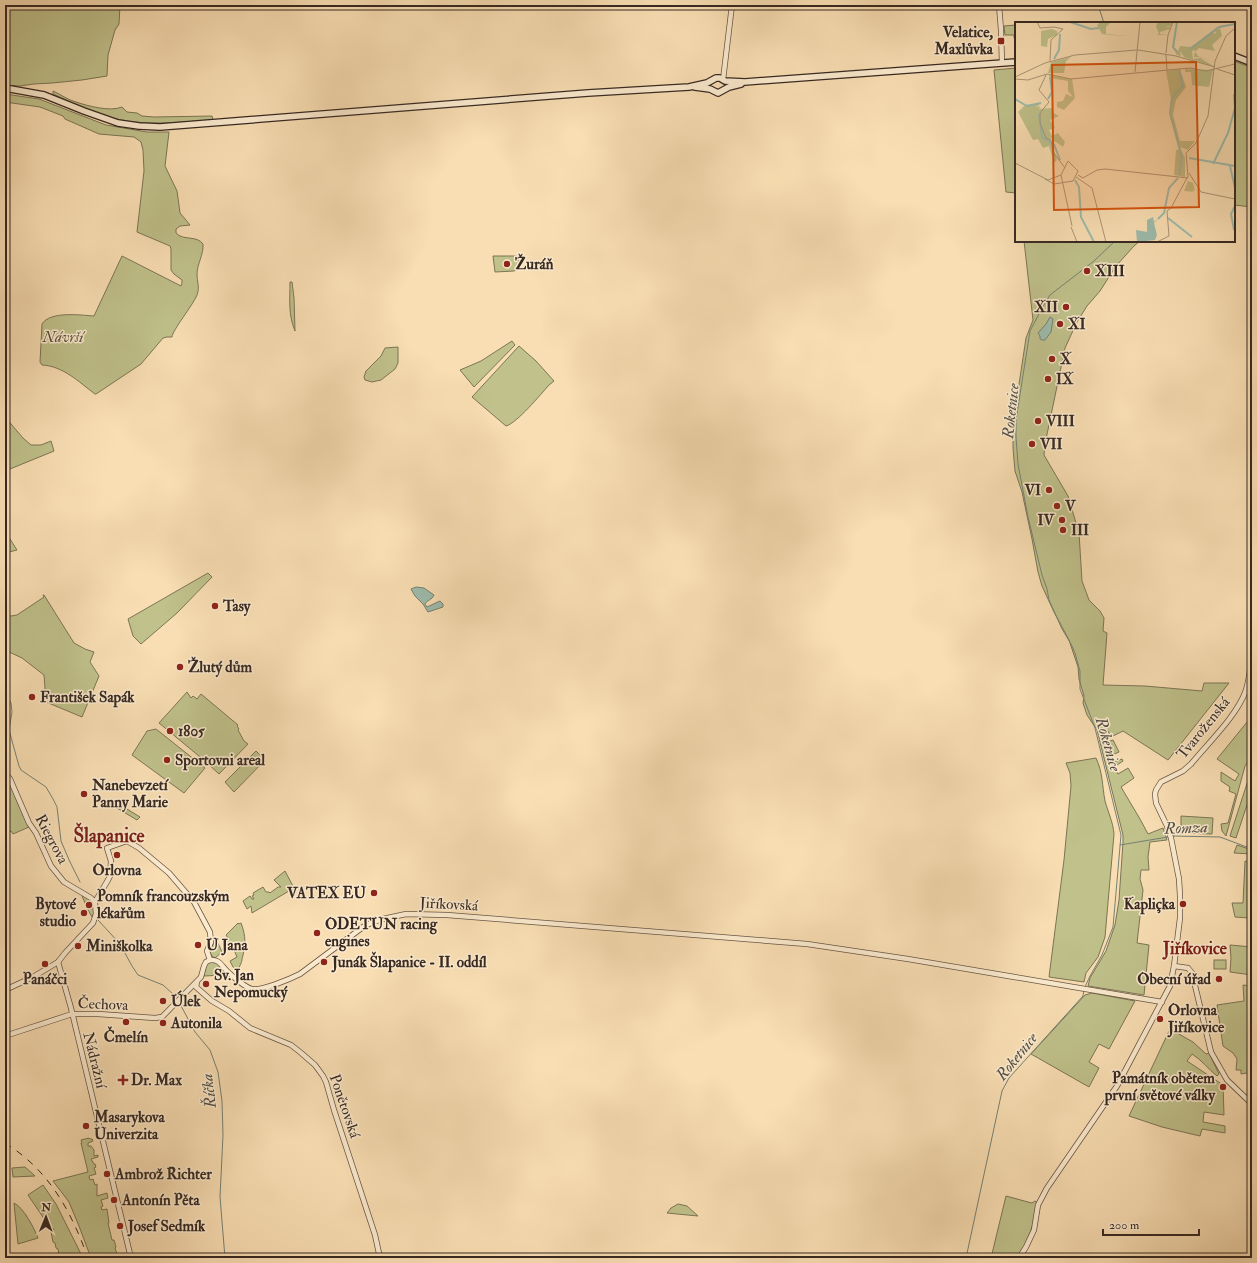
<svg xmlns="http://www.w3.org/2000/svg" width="1257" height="1263" font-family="'IM FELL Double Pica',serif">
  <rect width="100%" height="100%" fill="#f9deb3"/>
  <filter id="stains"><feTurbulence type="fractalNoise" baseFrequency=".005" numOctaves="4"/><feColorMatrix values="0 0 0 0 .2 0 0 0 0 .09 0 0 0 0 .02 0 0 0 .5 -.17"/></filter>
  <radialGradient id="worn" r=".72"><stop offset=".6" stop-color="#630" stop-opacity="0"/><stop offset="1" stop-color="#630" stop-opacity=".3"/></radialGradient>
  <g fill="#c0c18b" stroke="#7c7556">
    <path d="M 5,5 L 120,5 L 119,24 L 115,30 L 108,55 L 107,76 L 82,80 L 52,83 L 34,84 L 20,86 L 5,85 Z"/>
    <path d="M 1016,25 L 1016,38 L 1014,38 L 1014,35 L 1005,35 L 1004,26 Z"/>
    <path d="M 1234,61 L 1252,68 L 1252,207 L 1234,205 Z"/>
    <path d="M 1016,68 L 1016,193 L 1006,192 L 994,70 Z"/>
    <path d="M 53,91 C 60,94 68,100 76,102 C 88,106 110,112 122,107 L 127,112 L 137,113 L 142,116 L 154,117 L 212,116 L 213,120 C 178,122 143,127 109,117 C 90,112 71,102 53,94 Z"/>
    <path d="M 5,94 L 39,99 L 106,125 L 147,132 L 169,132 L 165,166 L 177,191 L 180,213 L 190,225 L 180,226 L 176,229 L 176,233 C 183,241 197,235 203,244 C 204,254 197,264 197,274 C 197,282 200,287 197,295 C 193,305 172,331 172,337 L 167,337 L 163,338 L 141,364 L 96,394 L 95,394 C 79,382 63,366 42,365 L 40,362 L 42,324 C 50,311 80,315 94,316 L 122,256 L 181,286 L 182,283 L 182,280 L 174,274 L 171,270 L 171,249 L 170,246 L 137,232 L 144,171 L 143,150 L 141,142 L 134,137 L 99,134 L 65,119 L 63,116 L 40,107 L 5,102 Z"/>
    <path d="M 1024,241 L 1140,241 L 1134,246 L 1116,266 L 1100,291 L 1087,306 L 1077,322 L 1065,348 L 1045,444 L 1044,455 L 1068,496 L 1079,533 L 1082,581 L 1089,600 L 1100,611 L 1104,618 L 1103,631 L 1107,633 L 1103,685 L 1145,686 L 1202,691 L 1204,683 L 1229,683 L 1168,760 L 1123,731 L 1111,737 L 1108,731 L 1102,734 L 1105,743 L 1113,740 L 1119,752 L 1107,757 L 1108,764 L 1122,759 L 1123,761 L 1114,767 L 1118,774 L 1128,768 L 1134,778 L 1121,787 L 1140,819 L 1148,834 L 1163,828 L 1167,840 L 1150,842 L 1148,857 L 1149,870 L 1141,870 L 1140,879 L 1143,890 L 1137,943 L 1149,945 L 1144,995 L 1088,986 L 1090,978 L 1106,951 L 1115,925 L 1119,900 L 1123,842 L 1123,835 L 1097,730 L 1087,715 L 1083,703 L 1084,696 L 1079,679 L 1078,667 L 1069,640 L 1054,612 L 1042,586 L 1038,572 L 1032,539 L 1022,492 L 1015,471 L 1013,448 L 1013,424 L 1026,338 L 1033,320 Z"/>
    <path d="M 493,256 L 519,256 L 518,269 L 514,271 L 495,272 Z"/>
    <path d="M 290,282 L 292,282 L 294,298 L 295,331 C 288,314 290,300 290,282 Z"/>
    <path d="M 512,341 L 515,345 L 474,387 L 460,370 L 481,361 Z"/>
    <path d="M 519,346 L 536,361 L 554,381 L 549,385 C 541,394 517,423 506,426 L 472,397 Z"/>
    <path d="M 398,347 L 398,363 L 395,369 L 381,380 L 372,382 L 365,380 L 364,377 L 366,371 L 381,356 L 385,348 Z"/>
    <path d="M 5,417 L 23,438 L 31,445 L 41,445 L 51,441 L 54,451 L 5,471 Z"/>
    <path d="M 5,531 L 17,550 L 5,553 Z"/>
    <path d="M 208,573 L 212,577 L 177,613 L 141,644 L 133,636 L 128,619 Z"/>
    <path d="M 43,595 L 44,595 L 74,643 L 85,649 L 94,652 L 90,662 L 99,676 L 82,717 L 46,702 L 44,675 L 22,658 L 5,650 L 5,617 L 17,615 L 44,597 Z"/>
    <path d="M 187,692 L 191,698 L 193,696 L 197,699 L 201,694 L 238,725 L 237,726 L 239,729 L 238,730 L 244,741 L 248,744 L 219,774 L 205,761 L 159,723 Z"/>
    <path d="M 1252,716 L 1252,755 L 1245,766 L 1226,836 L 1222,831 L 1221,824 L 1228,823 L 1236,794 L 1229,791 L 1230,787 L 1221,781 L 1221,772 L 1235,781 L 1239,774 L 1217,759 Z"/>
    <path d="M 156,729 L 205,768 L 184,793 L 132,755 L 147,731 Z"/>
    <path d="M 256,751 L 265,760 L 234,792 L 225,782 Z"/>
    <path d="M 1096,758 C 1103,773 1102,785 1105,801 C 1108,812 1113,822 1114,834 L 1105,937 L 1098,957 L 1086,973 L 1084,982 L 1049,977 L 1064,860 L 1071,786 L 1070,773 L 1066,763 Z"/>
    <path d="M 1252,768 L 1252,790 L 1236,838 L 1230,836 Z"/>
    <path d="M 5,776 L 8,780 L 29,827 L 13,834 L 11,831 L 5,833 Z"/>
    <path d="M 117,803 L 140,817 L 137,820 L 112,805 Z"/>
    <path d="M 1181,816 L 1213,818 L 1212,834 L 1181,833 Z"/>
    <path d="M 1237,845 L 1252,850 L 1252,854 L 1234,853 Z"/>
    <path d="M 1245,861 L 1252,862 C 1252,881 1249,899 1249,918 L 1235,917 L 1232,903 L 1243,903 Z"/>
    <path d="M 285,871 L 294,888 L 252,913 L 251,906 L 247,909 L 243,901 L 250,896 L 252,899 L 254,899 L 252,896 L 254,895 L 253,893 L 263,887 L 266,892 L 269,892 L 270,893 L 278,887 L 281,887 L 274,880 Z"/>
    <path d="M 83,895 C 91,900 97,908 92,917 L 89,912 L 82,896 Z"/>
    <path d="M 238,923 L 239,924 L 241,923 C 246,936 246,945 242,959 C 242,962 240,965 239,968 L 236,970 L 233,967 L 230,961 L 237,957 L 234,950 L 233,951 L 230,948 L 222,949 L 228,946 L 225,941 L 228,938 L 226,935 Z"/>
    <path d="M 218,943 L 222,952 L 215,958 L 213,957 L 210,953 L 210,949 L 213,944 Z"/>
    <path d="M 1230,945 L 1252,947 L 1252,975 L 1230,972 L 1231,958 Z"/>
    <rect x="1214" y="960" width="12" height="9"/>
    <path d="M 210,962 L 216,962 L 231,977 L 230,978 L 227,978 L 224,975 L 204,976 L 206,965 Z"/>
    <path d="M 1243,985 L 1252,986 L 1252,1072 L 1241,1074 L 1241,1070 L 1236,1070 L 1237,1059 L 1233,1053 L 1223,1046 L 1217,1005 L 1244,1001 Z"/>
    <path d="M 1092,993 L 1135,1001 L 1109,1049 L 1099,1044 L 1089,1062 L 1099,1068 L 1089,1087 L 1031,1054 L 1085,995 Z"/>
    <path d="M 1170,1029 L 1193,1042 L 1206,1054 L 1209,1053 L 1219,1074 L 1217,1076 C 1208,1069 1202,1060 1192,1054 L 1187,1061 L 1223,1085 L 1224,1115 L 1204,1112 L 1203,1122 L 1225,1126 L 1225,1133 L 1202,1129 L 1200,1136 L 1162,1127 L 1129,1116 Z"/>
    <path d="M 89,1138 L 90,1139 L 92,1139 L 93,1141 L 88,1143 L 88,1146 L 91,1146 L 94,1150 L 94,1156 L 98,1155 L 98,1157 L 91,1159 L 94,1164 L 95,1164 L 96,1167 L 94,1168 L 96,1174 L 89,1176 L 90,1180 L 93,1179 L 95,1185 L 97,1184 L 97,1196 L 107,1193 L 108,1198 L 101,1200 L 103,1206 L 101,1207 L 102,1210 L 107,1209 L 109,1223 L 108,1223 L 112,1240 L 114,1240 L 116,1247 L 115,1248 L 118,1257 L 115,1258 L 91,1258 L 79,1226 L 69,1202 L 53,1181 L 88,1172 L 81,1143 L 82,1143 L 81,1140 Z"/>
    <path d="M 25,1167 L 35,1176 L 13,1177 L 12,1168 Z"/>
    <path d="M 43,1185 L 56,1204 L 83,1258 L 60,1258 L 60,1256 L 59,1255 L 58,1249 L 56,1248 L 55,1243 L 53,1242 L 51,1232 L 54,1230 L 53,1228 L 51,1229 L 28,1195 Z"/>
    <path d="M 1006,1196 L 1028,1202 L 1032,1203 L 1035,1201 L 1038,1203 C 1033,1226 1030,1238 1017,1258 L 991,1258 Z"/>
    <path d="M 14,1203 C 24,1208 34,1228 38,1238 L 18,1244 Z"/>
    <path d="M 678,1204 L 687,1206 L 698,1216 L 667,1213 L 671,1208 Z"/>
  </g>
  <g fill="#9ebcad" stroke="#758175">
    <path d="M 1050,317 L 1053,319 L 1051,332 L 1045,340 L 1042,340 L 1040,339 L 1040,336 L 1038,333 L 1046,324 Z"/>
    <path d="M 416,587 L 424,588 L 434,595 C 432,600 427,600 425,604 L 427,607 L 440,601 L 443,604 L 443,607 L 428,612 L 423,604 L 415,596 L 411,589 Z"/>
  </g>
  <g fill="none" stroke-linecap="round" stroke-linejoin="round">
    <g stroke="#758175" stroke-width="1">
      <path d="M 1098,5 L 1104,23"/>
      <path d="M 5,16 L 10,5"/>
      <path d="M 5,691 L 11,703 L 12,712 L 9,730 L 19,766 L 21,770 L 46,787 L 53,799 L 57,807 L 61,841 L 70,862 L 80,882"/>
      <path d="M 1173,836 L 1220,837 L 1252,849"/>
      <path d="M 1120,845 L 1168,837"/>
      <path d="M 98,920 L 120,944 L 132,966 L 138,975 L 163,985 L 173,994 L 177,1000"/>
      <path d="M 1085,987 L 1090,976 L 1102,955 L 1113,927 L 1121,835 L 1095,728 L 1080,689 L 1080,671 L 1075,653 L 1071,644 L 1062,629 L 1049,600 L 1047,589 L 1042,575 L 1028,517 L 1018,464 L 1016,437 L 1016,420 L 1030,331 L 1041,310 L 1050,295 L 1094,261 L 1115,241"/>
      <path d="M 179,1002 L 195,1032 L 210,1050 L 218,1072 L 222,1101 L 223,1135 L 220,1197 L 225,1258"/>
      <path d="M 966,1258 L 1002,1091 L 1009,1078 L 1083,996 L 1084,990"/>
    </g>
    <g stroke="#685646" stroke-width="6">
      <g id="tertiary">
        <path d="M 999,5 L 1001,30 L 1002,63"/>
        <path d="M 723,80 L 732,5"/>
        <path d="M 5,773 L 10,779 L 29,823 L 36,833 L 51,866 L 64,882 L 91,898 L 95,902"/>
        <path d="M 210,960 C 219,959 221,965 227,971 C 232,976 246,988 252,989 C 262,991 290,979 300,974 L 363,927 L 373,922 L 383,919 L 406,914 L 447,915 L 807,944 L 908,959 L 1162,1002"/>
        <path d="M 58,962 L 71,1008 L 131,1258"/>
        <path d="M 1174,966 L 1188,968 L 1192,973 L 1211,1052 L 1227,1080 L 1252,1104"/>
        <path d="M 197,982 L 196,987 L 212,1001 L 229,1011 L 250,1028 L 291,1045 L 300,1052 L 315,1065 L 323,1076 L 326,1082 L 334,1110 L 375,1235 L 380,1258"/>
        <path d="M 5,990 L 33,977 L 58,962 L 65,953 L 93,923 L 96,914 L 95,902 L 108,880 L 110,876 L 111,861 L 107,848 L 127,841 L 139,848 L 169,873 L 194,902 L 210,932 L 211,942 L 207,951 L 210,960 L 206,962 L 204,966 L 201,977 L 162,1017 L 155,1018 L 98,1014 L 72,1014 L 5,1036"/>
        <path d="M 1019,1258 L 1026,1247 L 1034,1230 L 1038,1205 L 1047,1188 L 1117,1086 L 1170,986 L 1174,966 L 1180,918 L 1180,896 L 1179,879 L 1171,838 L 1167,826 L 1156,803 L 1155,794 L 1156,790 L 1161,782 L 1183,771 L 1191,764 C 1208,743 1237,716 1246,690 C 1250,677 1251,664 1252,651"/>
      </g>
    </g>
    <g stroke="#372922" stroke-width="8">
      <g id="secondary">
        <path d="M 1234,56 L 1252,63"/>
        <path d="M 695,87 L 710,89 L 718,93 L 729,87 L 741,84"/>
        <path d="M 5,88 L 44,95 L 84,111 L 118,123 L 139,126 L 160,127 L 588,93 L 689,87 L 707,83 L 716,78 L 720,78 L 725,81 L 745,82 L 1016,62"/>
      </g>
    </g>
    <use href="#tertiary" stroke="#fbeace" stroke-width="4.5"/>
    <use href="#secondary" stroke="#fbeace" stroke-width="5.5"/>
    <path stroke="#372922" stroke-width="1" stroke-dasharray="7 7" stroke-linecap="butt" d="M 5,1143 C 49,1170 71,1211 88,1258"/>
  </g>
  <g fill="#8f2418" stroke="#fbeace" stroke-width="1.5">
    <rect x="997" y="37" width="8" height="8" rx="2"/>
    <circle cx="507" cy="264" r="4"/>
    <circle cx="1087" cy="271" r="4"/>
    <circle cx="1066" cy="307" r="4"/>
    <circle cx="1060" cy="324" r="4"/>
    <circle cx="1052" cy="359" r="4"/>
    <circle cx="1048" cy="379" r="4"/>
    <circle cx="1038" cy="421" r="4"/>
    <circle cx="1032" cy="444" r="4"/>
    <circle cx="1049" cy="490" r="4"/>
    <circle cx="1057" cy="506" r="4"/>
    <circle cx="1062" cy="520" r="4"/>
    <circle cx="1063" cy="530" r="4"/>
    <circle cx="215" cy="606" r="4"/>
    <circle cx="180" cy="667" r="4"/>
    <circle cx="32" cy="697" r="4"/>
    <circle cx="170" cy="731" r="4"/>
    <circle cx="167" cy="760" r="4"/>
    <circle cx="84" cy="794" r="4"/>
    <circle cx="117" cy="855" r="4"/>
    <circle cx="374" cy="893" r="4"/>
    <circle cx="1183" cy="904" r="4"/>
    <circle cx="89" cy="905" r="4"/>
    <circle cx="84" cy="913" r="4"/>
    <circle cx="317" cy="933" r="4"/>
    <circle cx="198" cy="945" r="4"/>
    <circle cx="78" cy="946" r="4"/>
    <circle cx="324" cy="962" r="4"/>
    <circle cx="45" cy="964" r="4"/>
    <circle cx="1219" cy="979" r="4"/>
    <circle cx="206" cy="984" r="4"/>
    <circle cx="163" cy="1001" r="4"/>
    <circle cx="1160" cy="1019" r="4"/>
    <circle cx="126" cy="1022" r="4"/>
    <circle cx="163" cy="1023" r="4"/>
    <path d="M121 1074h4v4h4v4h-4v4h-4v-4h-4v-4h4z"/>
    <circle cx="1223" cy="1087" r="4"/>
    <circle cx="86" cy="1126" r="4"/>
    <circle cx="107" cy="1174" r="4"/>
    <circle cx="114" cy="1200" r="4"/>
    <circle cx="120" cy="1226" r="4"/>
  </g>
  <g text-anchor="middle" stroke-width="3" stroke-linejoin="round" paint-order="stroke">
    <g font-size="15" font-weight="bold" fill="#372922" stroke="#fbeace" text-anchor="start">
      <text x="993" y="37" text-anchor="end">Velatice,<tspan x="993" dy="17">Maxlůvka</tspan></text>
      <text x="515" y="269">Žuráň</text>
      <text x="1095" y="276">XIII</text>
      <text x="1058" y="312" text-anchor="end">XII</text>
      <text x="1068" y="329">XI</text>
      <text x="1060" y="364">X</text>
      <text x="1056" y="384">IX</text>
      <text x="1046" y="426">VIII</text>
      <text x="1040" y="449">VII</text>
      <text x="1041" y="495" text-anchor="end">VI</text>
      <text x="1065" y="511">V</text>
      <text x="1054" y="525" text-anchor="end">IV</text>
      <text x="1071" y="535">III</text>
      <text x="223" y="611">Tasy</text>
      <text x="188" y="672">Žlutý dům</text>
      <text x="40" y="702">František Sapák</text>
      <text x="178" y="736">1805</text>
      <text x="175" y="765">Sportovni areal</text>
      <text x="92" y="790">Nanebevzetí<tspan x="92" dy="17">Panny Marie</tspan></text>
      <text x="117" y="875" text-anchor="middle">Orlovna</text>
      <text x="366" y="898" text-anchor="end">VATEX EU</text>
      <text x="97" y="901">Pomník francouzským<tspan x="97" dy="17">lékařům</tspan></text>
      <text x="76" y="909" text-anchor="end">Bytové<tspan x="76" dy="17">studio</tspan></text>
      <text x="1175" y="909" text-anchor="end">Kapliçka</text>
      <text x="325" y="929">ODETUN racing<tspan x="325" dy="17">engines</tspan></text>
      <text x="206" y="950">U Jana</text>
      <text x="86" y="951">Miniškolka</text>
      <text x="332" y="967">Junák Šlapanice - II. oddíl</text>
      <text x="214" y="980">Sv. Jan<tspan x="214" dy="17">Nepomucký</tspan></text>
      <text x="45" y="984" text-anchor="middle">Panáčci</text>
      <text x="1211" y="984" text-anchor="end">Obecní úřad</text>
      <text x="171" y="1006">Úlek</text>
      <text x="1168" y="1015">Orlovna<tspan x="1168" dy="17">Jiříkovice</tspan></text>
      <text x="171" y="1028">Autonila</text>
      <text x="126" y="1042" text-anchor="middle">Čmelín</text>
      <text x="1215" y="1083" text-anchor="end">Památník obětem<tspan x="1215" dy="17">první světové války</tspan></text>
      <text x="131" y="1085">Dr. Max</text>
      <text x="94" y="1122">Masarykova<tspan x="94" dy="17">Univerzita</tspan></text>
      <text x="115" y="1179">Ambrož Richter</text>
      <text x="122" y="1205">Antonín Pěta</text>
      <text x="128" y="1231">Josef Sedmík</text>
    </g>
    <g font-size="15" font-style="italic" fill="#594f3c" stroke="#fbeace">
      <text x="63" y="342">Návrší</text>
    </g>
    <g font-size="15" fill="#372922" stroke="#fbeace">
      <text transform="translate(1203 728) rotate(-51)" y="5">Tvaroženská</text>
      <text transform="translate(52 839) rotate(62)" y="5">Riegrova</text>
      <text transform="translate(449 904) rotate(3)" y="5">Jiříkovská</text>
      <text transform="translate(103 1004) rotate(2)" y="5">Čechova</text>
      <text transform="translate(95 1060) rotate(76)" y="5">Nádražní</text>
      <text transform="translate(345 1106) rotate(71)" y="5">Ponětovská</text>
    </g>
    <g font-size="16" font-style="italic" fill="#514e45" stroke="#fbeace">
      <text transform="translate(1010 411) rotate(-84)" y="6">Roketnice</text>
      <text transform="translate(1109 744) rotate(74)" y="6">Roketnice</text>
      <text transform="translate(1186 827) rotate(-2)" y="6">Romza</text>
      <text transform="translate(1016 1056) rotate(-51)" y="6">Roketnice</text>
      <text transform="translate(208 1091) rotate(-97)" y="6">Říčka</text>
    </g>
    <g font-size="17" font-weight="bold" fill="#7a1f14" stroke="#fbeace">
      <text x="1195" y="954">Jiříkovice</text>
    </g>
    <g font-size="19" font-weight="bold" fill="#7a1f14" stroke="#fbeace">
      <text x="109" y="842">Šlapanice</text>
    </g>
  </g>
  <g transform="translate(1015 22)">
    <rect width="220" height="220" fill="#f9deb3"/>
    <path d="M 85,0 L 96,0 L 91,5 L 91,12 L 113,14 L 95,13 L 87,12 L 82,3 ZM 143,0 L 157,1 L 156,4 L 150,4 L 155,5 L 155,7 L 145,10 L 145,12 L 152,13 L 142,13 L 144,12 L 141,4 ZM 205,6 L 207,14 L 197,23 L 200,29 L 184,26 L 180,30 L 183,34 L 199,41 L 184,35 L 179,35 L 180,28 L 177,29 L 178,37 L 185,36 L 200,45 L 169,35 L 165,29 L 166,34 L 162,33 L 158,26 L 161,11 L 159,25 L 163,29 L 165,24 L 176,25 L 197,10 L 201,12 L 200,9 ZM 37,7 L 42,9 L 42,13 L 33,17 L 32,25 L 26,24 L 26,9 ZM 56,35 L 51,39 L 49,51 L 33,51 L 36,40 ZM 165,47 L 171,65 L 161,78 L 158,93 L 165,119 L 180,119 L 173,128 L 165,125 L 170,136 L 170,155 L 159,153 L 161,128 L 164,128 L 167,136 L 165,150 L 168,136 L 155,95 L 156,77 L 151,49 ZM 170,47 L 198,48 L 194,65 L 177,63 L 176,50 L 170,50 ZM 34,53 L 57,57 L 60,76 L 49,88 L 42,85 L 42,80 L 48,79 L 51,72 L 58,75 L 53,69 L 53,59 L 35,56 ZM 26,81 L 21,85 L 25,84 L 24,87 L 37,86 L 37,90 L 44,94 L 35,98 L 40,106 L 34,108 L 37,114 L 43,111 L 50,120 L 48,125 L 35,116 L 42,138 L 39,141 L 34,124 L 28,126 L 23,117 L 18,118 L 3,90 L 10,83 ZM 173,159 L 178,161 L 180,168 L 177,169 L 180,170 L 169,169 Z" fill="#c0c18b"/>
    <path d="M 138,195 L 139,200 L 144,196 L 139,201 L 142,213 L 140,218 L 122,220 L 121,208 L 132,210 L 132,198 Z" fill="#9ebcad"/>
    <path fill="none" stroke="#9ebcad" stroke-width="2" d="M 55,0 L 76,7 L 84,6M 162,0 L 158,25 L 162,30M 175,27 L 204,5 L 220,2M 39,37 L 44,28 L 45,12M 0,77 L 12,84 L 26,81M 33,77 L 37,70 L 35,55M 24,92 L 27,115 L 36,121M 39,122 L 45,138M 174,136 L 220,144M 198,142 L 213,111 L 220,86 L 219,72M 215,144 L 220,166M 164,153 L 167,136 L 155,91 L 157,76 L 168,64 L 164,48M 60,158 L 64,165 L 66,195 L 79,220M 153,196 L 177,215M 143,197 L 149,191 L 154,166 L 163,156M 219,208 L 216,192 L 220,184"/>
    <path fill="none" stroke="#ab9679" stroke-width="1" d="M 22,0 L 25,6 L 39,5 L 48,7 L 36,18 L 35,39M 123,28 L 161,34 L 200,45M 151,31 L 153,13 L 158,0M 151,33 L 152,48M 202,47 L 220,53M 120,50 L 125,0M 31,53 L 24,68 L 34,80 L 25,91 L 25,101 L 31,116 L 36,118 L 38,130 L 50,146M 0,55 L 30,41 L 60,33 L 122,28M 0,57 L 13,58 L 32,52 L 56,57 L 175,46 L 191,49 L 220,42M 0,141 L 33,158 L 46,153 L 53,139 L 63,149 L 58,159 L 39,162 L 30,157M 174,151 L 186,170 L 220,177M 46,153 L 57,204M 63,153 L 68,156 L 82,148 L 90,147 L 173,156M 61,155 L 77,166 L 91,220M 56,205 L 62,220M 142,220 L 154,214 L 152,189 L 156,186 L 173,154 L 171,131 L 181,121 L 193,94 L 200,39 L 211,14 L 220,6"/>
    <path fill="#d6540e" fill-opacity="0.15" stroke="#d6540e" stroke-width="2" d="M 181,40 L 184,185 L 39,188 L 37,43 Z"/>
    <rect width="220" height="220" fill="none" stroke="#372922" stroke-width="2"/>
  </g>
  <rect width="1257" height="1263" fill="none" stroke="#f9deb3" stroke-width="20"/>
  <rect x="6" y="6" width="1245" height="1251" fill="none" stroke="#372922" stroke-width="2"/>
  <rect x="10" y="10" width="1237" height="1243" fill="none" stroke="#372922"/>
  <g transform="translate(46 1217) rotate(1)" stroke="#fbeace" stroke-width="3" paint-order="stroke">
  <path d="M0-3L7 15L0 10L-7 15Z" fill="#372922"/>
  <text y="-6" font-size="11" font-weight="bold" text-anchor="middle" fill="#372922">N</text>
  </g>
  <path d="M1103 1229v6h96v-6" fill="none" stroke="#372922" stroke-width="2"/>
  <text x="1109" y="1229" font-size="12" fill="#372922" stroke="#fbeace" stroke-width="3" paint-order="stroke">200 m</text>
  <rect width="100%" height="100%" filter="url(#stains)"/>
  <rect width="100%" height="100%" fill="url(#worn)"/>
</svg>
